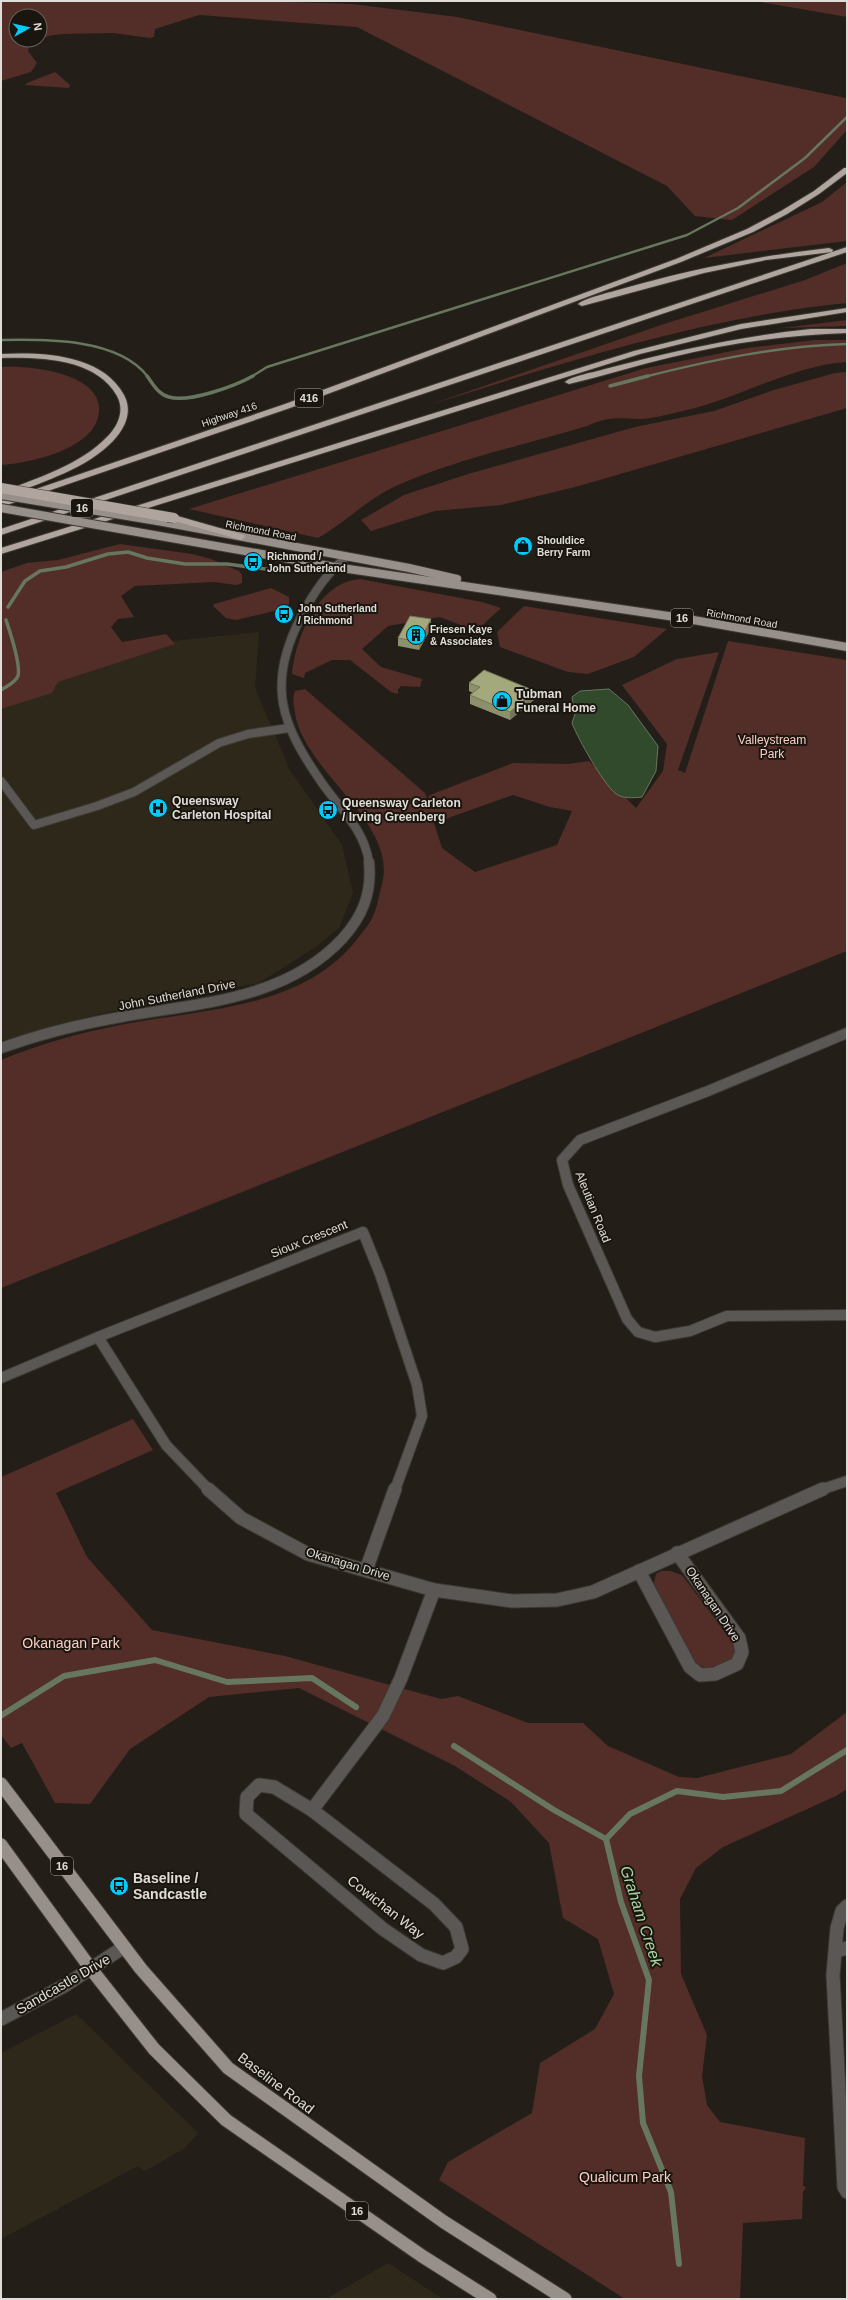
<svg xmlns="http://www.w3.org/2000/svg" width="848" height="2300" font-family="Arial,sans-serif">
  <rect width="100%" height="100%" fill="#231f18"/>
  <g fill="#2e281a">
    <path d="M 259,632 L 255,688 L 290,770 L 342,845 L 353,893 L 339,928 L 317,946 L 259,983 L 99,1014 L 1,1041 L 1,690 L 145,644 Z"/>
    <path d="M 76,2014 L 198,2133 L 185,2148 L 145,2171 L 138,2166 L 1,2239 L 1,2053 Z"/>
    <path d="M 388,2263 L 443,2299 L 326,2299 Z"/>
  </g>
  <g fill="#532d27" fill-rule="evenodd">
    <path d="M 1,1 L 252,1 L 352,4 L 457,17 L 846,98 L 847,130 L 814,167 L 732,220 L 695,216 L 667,186 L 357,27 L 199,15 L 155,29 L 154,37 L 150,38 L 113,33 L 63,34 L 48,36 L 29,46 L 28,51 L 37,63 L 31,72 L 1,81 ZM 16,16 L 40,16 L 40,40 L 16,40 Z"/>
    <path d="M 755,1 L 847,1 L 847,17 Z"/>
    <path d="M 55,72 L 70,85 L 69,88 L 25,85 L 27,83 Z"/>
    <path d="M 847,182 L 847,241 L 704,258 L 822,202 Z"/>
    <path d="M 847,263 L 847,303 C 704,317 566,362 429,405 L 664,324 L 805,280 Z"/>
    <path d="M 847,320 L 847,326 L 782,328 Z"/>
    <path d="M 815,340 L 847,340 L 847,362 C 789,366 739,399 683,411 C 669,414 652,419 638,419 C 616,418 608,417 587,426 C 524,445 457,459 396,486 C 367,499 345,523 318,538 L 189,509 L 646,368 L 747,348 Z"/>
    <path d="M 1,367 C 28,365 102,372 99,412 C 96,449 30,463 1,465 Z"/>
    <path d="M 847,372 L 847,408 L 579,486 L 501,505 L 435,511 L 371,531 L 361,520 L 404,495 L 468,474 L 635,427 L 714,411 L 774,390 L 835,373 Z"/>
    <path d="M 120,544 L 192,554 L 211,559 L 239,571 L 242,575 L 242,583 L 236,585 L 214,582 L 135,586 L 121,596 L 134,617 L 118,619 L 111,627 L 122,642 L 166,634 L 175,644 L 58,682 L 52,693 L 1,709 L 1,572 L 27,563 L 58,560 Z"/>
    <path d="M 360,579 L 482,602 L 501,608 L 476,631 L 440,617 L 388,626 L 362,649 L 381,667 L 422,679 L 420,687 L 401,686 L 398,689 L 398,694 L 391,692 L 350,660 L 332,660 L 305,673 L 304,678 L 292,674 C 296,637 318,582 360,579 Z"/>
    <path d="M 271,588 L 289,597 L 289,604 L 283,609 L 236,620 L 226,618 L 213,606 L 214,604 Z"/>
    <path d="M 524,606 L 667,629 L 634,657 L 588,674 L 568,672 L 500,647 L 497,632 Z"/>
    <path d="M 728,641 L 847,660 L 847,951 L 1,1288 L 1,1060 C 39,1044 80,1033 120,1025 C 201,1009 303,1010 358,938 C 363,931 370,924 373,916 C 378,906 379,894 382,884 C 398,823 306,774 295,714 C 294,705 292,699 295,691 L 305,689 L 425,793 L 427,799 L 430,795 L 513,763 L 568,764 L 589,761 L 636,808 L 663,771 L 667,744 L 622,685 L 677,659 L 719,652 L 678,770 L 685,773 ZM 513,795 L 550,807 L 572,811 L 557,845 L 475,872 L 442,848 L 434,823 Z"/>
    <path d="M 133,1419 L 153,1450 L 56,1493 L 87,1557 L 152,1630 L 285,1656 L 441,1699 L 458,1696 L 528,1723 L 583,1723 L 608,1746 L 679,1777 L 697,1778 L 791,1754 L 847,1712 L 847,1789 L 836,1796 L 723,1847 L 696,1868 L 680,1899 L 681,1974 L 707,2035 L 702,2076 L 707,2105 L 720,2122 L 805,2138 L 803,2186 L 806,2187 L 803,2192 L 802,2219 L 743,2223 L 740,2299 L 625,2299 L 439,2180 L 448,2162 L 532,2113 L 540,2063 L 595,2029 L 614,1994 L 598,1939 L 563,1918 L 549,1843 L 511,1802 L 455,1766 L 299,1688 L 209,1697 L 130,1749 L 90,1804 L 55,1803 L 22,1743 L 11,1748 L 1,1735 L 1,1477 Z"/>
    <path d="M 661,1571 L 670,1571 L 682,1575 L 734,1644 L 736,1653 L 731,1664 C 711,1668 704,1673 689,1656 L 653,1587 L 656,1574 Z"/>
  </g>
  <path fill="#314a2b" stroke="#66765f" d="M 609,689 L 628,705 L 658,746 L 656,771 L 642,797 C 634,798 622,799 615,793 C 603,783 578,739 572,723 L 575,714 L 572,697 L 580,691 Z"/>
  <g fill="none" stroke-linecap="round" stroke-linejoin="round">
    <g stroke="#66765f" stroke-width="2.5">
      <path d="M 1,340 C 45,339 119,338 148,377"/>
      <path d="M 251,377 L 267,367 L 687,235 L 738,208 L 805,158 L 847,117"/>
      <path d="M 644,377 C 711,360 778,346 847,344"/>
    </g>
    <g stroke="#66765f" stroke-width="3.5">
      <path d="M 147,376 C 153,384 158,394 169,397 C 189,403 235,386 253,376"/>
      <path d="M 610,386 L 648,376"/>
      <path d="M 8,607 L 25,581 L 40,571 L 66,567 L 108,554 L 128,552 L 147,558 L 185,564 L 227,564 L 287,572"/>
      <path d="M 1,690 C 7,686 15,683 18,676 C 21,664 10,632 6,620"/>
    </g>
    <g stroke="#66765f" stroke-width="6">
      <path d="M 2,1715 L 64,1676 L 155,1660 L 227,1682 L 312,1678 L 356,1707"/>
      <path d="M 454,1746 L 554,1810 L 606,1839"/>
      <path d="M 679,2264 L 671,2192 L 643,2123 L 639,2076 L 649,1980 L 621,1902 L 606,1839 L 630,1814 L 677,1791 L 723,1797 L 781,1791 L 847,1750"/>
    </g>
    <g stroke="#3d3a33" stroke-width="10">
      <g id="minor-far2">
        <path d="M 346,557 C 327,573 312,595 301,617 C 266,685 281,724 322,783 C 340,809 365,830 369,863"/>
        <path d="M 1,781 L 34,825 L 97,806 L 134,792 L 219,743 L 248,734 L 289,728"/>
      </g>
    </g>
    <g stroke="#3d3a33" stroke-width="12">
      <g id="minor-far1">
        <path d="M 847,1033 L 708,1091 L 580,1140 L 562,1160 L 568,1185 L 627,1319 L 638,1332 L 655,1337 L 690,1331 L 727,1316 L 847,1315"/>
        <path d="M 1,1048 C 40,1034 80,1024 121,1017 C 198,1003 285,1000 342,939 C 363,916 372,893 369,862"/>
        <path d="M 98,1337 L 166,1445 L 209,1490"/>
        <path d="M 1,1378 L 98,1337 L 363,1232 L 380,1274 L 417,1385 L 422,1416 L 395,1490"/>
        <path d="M 820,1490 L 847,1481"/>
      </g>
    </g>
    <g stroke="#3d3a33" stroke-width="15">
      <g id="minor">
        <path d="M 208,1489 L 241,1518 L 308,1554 L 434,1590 L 512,1601 L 557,1600 L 593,1592 L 823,1489"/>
        <path d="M 366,1570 L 395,1489"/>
        <path d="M 639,1571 L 690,1667 L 700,1675 L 715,1674 L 737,1664 L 742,1652 L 739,1638 L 677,1553"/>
        <path d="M 259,1785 L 274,1787 L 312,1810 L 434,1904 L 456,1927 L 462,1949 L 456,1957 L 443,1963 L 421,1955 L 383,1929 L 246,1814 L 247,1797 Z"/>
        <path d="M 312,1810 L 383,1716 L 401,1678 L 434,1590"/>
        <path d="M 847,1906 L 842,1911 L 837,1928 L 833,1975 L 844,2187 L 847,2192"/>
        <path d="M 836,1951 L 847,1948"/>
      </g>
    </g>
    <g stroke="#3d3a33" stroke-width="15">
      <path id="tertiary" d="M 1,2019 L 64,1986 L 124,1947"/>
    </g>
    <g stroke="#3d3a33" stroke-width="10">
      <g id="primary-far1">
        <path d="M 163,522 L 409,568 L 457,579"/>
        <path d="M 137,532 L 335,567 L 682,618 L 847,647"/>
      </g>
    </g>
    <g stroke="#3d3a33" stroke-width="15">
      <g id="primary">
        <path d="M 1,1784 L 141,1969 L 228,2068 L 444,2222 L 565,2299"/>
        <path d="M 1,1845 L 91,1969 L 154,2049 L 226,2120 L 422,2256 L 490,2299"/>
      </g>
    </g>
    <g stroke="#3d3a33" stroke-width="2">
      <g id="motorway">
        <path d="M 844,168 L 847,168 L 847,173 L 819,194 L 787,214 L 753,232 L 681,262 L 290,408 L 1,507 L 1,501 L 285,404 L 676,259 L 747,229 L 781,211 L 814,191 Z"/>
        <path d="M 847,247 L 847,252 L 1,535 L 1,529 Z"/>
        <path d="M 829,248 L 833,250 L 832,252 L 766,260 L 704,273 L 582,306 L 578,304 C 585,298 608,293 618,290 C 687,270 757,256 829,248 Z"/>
        <path d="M 847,308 L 847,312 L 741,329 L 640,354 L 1,554 L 1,548 L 634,351 L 741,324 Z"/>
        <path d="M 811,329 L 847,329 L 847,333 C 788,335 730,343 672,357 C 637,365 604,376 569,384 L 565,382 C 571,376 596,372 605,369 C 673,351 741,336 811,329 Z"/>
        <path d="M 1,354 C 42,352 102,354 124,395 C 133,412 125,428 113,441 C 86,469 46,480 11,495 L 5,495 L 5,491 C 39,477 80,465 107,437 C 118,426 125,411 117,396 C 96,358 39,357 1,358 Z"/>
        <path d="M 174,515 L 244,535 L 245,537 L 241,540 L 171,520 L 170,518 Z"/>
      </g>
    </g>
    <use href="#minor-far2" stroke="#5b5755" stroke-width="8"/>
    <use href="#minor-far1" stroke="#5b5755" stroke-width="10"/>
    <use href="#minor" stroke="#5b5755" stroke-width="13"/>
    <use href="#tertiary" stroke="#5b5755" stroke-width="13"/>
    <use href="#primary-far1" stroke="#978f89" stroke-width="8"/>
    <use href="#primary" stroke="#978f89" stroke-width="13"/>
    <use href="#motorway" fill="#afa59e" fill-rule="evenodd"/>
    <g stroke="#3d3a33" stroke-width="10" stroke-linecap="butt">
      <g id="primary-bridge">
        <path d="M 1,495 L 163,522"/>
        <path d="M 1,508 L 137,532"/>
      </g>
    </g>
    <g stroke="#3d3a33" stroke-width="11" stroke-linecap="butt">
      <path id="motorway-bridge" d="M 1,488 L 174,518"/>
    </g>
    <use href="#primary-bridge" stroke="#978f89" stroke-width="8"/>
    <use href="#motorway-bridge" stroke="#afa59e" stroke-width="10"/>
  </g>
  <g fill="#8d906c">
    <path d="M 431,619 L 431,628 L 419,650 L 398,646 L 398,638 Z"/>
    <path d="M 469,683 L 535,691 L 535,699 L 510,720 L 470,704 L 470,695 L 473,693 L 469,691 Z"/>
  </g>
  <g fill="#737658">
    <path d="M 431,619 L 431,628 L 419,650 L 419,642 Z"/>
    <path d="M 535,691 L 535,699 L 510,720 L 510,712 Z"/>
  </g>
  <g fill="#a4a87d" stroke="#737658">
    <path d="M 410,616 L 431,619 L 419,642 L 398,638 Z"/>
    <path d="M 484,670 L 535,691 L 510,712 L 470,695 L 480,687 L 469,683 Z"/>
  </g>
  <defs>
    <g id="shop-disc" transform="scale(1)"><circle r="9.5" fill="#00cbf9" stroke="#1a160f"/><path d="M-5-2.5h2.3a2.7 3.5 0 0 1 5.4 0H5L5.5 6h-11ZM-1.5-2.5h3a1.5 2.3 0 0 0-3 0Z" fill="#111"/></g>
    <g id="bus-disc" transform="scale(1)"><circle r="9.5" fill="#00cbf9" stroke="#1a160f"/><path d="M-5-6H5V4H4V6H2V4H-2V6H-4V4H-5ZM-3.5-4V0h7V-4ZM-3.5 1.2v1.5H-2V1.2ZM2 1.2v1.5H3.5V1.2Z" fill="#111"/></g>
    <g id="building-disc" transform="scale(1)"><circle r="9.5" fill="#00cbf9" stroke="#1a160f"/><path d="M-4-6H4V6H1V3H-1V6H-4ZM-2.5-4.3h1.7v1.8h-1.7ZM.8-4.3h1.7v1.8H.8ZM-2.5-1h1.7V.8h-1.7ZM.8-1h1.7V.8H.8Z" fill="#111"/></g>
    <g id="hospital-disc" transform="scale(1)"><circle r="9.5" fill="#00cbf9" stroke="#1a160f"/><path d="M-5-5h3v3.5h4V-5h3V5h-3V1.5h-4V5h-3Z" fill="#111"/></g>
  </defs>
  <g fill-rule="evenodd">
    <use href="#shop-disc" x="523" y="546"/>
    <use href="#bus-disc" x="253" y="562"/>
    <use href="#bus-disc" x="284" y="614"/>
    <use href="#building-disc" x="416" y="635"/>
    <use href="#shop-disc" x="502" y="701"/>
    <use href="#hospital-disc" x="158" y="808"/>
    <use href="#bus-disc" x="328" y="810"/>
    <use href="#bus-disc" x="119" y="1886"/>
  </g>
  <g text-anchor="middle" stroke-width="4" stroke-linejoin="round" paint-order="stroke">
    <g font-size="10" fill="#e0ddd8" stroke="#1a160f">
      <text transform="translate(229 414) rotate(-19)" y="4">Highway 416</text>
      <text transform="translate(261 530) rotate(11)" y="4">Richmond Road</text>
      <text transform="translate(742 618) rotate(10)" y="4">Richmond Road</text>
    </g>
    <g font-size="10" font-weight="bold" fill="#e0ddd8" stroke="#1a160f" text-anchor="start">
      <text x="537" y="544">Shouldice<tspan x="537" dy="12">Berry Farm</tspan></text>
      <text x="267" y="560">Richmond /<tspan x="267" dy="12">John Sutherland</tspan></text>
      <text x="298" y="612">John Sutherland<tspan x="298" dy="12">/ Richmond</tspan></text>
      <text x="430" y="633">Friesen Kaye<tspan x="430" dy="12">&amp; Associates</tspan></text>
    </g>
    <g fill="#1a160f" stroke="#a5a19c" stroke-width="1">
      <rect x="295" y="389" width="28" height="18" rx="3"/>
      <rect x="71" y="499" width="22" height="18" rx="3"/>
      <rect x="671" y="609" width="22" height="18" rx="3"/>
      <rect x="51" y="1857" width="22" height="18" rx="3"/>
      <rect x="346" y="2202" width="22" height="18" rx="3"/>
    </g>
    <g font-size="11" font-weight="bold" fill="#e0ddd8">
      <text x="309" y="402">416</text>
      <text x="82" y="512">16</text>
      <text x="682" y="622">16</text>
      <text x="62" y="1870">16</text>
      <text x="357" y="2215">16</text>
    </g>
    <g font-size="12" font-weight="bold" fill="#e0ddd8" stroke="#1a160f" text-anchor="start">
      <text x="516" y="698">Tubman<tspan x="516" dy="14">Funeral Home</tspan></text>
      <text x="172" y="805">Queensway<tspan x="172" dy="14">Carleton Hospital</tspan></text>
      <text x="342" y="807">Queensway Carleton<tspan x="342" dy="14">/ Irving Greenberg</tspan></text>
    </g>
    <g font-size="12" fill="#fbcdc5" stroke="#1a160f">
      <text x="772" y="744">Valleystream<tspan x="772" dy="14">Park</tspan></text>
    </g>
    <g font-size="12" fill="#e0ddd8" stroke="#1a160f">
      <text transform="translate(177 995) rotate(-11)" y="4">John Sutherland Drive</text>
      <text transform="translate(593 1207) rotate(68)" y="4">Aleutian Road</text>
      <text transform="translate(309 1239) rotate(-22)" y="4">Sioux Crescent</text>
      <text transform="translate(348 1564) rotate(17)" y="4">Okanagan Drive</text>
      <text transform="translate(713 1604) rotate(56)" y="4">Okanagan Drive</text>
    </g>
    <g font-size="14" fill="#fbcdc5" stroke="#1a160f">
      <text x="71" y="1648">Okanagan Park</text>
      <text x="625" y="2182">Qualicum Park</text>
    </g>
    <g font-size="14" font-weight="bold" fill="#e0ddd8" stroke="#1a160f" text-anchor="start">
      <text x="133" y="1883">Baseline /<tspan x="133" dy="16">Sandcastle</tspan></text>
    </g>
    <g font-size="14" fill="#e0ddd8" stroke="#1a160f">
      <text transform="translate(386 1907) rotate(38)" y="5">Cowichan Way</text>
      <text transform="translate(63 1984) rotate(-30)" y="5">Sandcastle Drive</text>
      <text transform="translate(276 2083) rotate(37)" y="5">Baseline Road</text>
    </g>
    <g font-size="16" font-style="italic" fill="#aad79f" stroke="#1a160f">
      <text transform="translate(642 1916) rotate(72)" y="6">Graham Creek</text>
    </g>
  </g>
  <rect width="848" height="2300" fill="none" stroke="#e0ddd8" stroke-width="4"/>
  <g transform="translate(28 28) rotate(82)"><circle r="19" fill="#1a160f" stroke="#69665f"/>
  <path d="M0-3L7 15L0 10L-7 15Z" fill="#00cbf9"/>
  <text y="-6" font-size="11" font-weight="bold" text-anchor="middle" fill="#e0ddd8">N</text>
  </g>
</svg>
